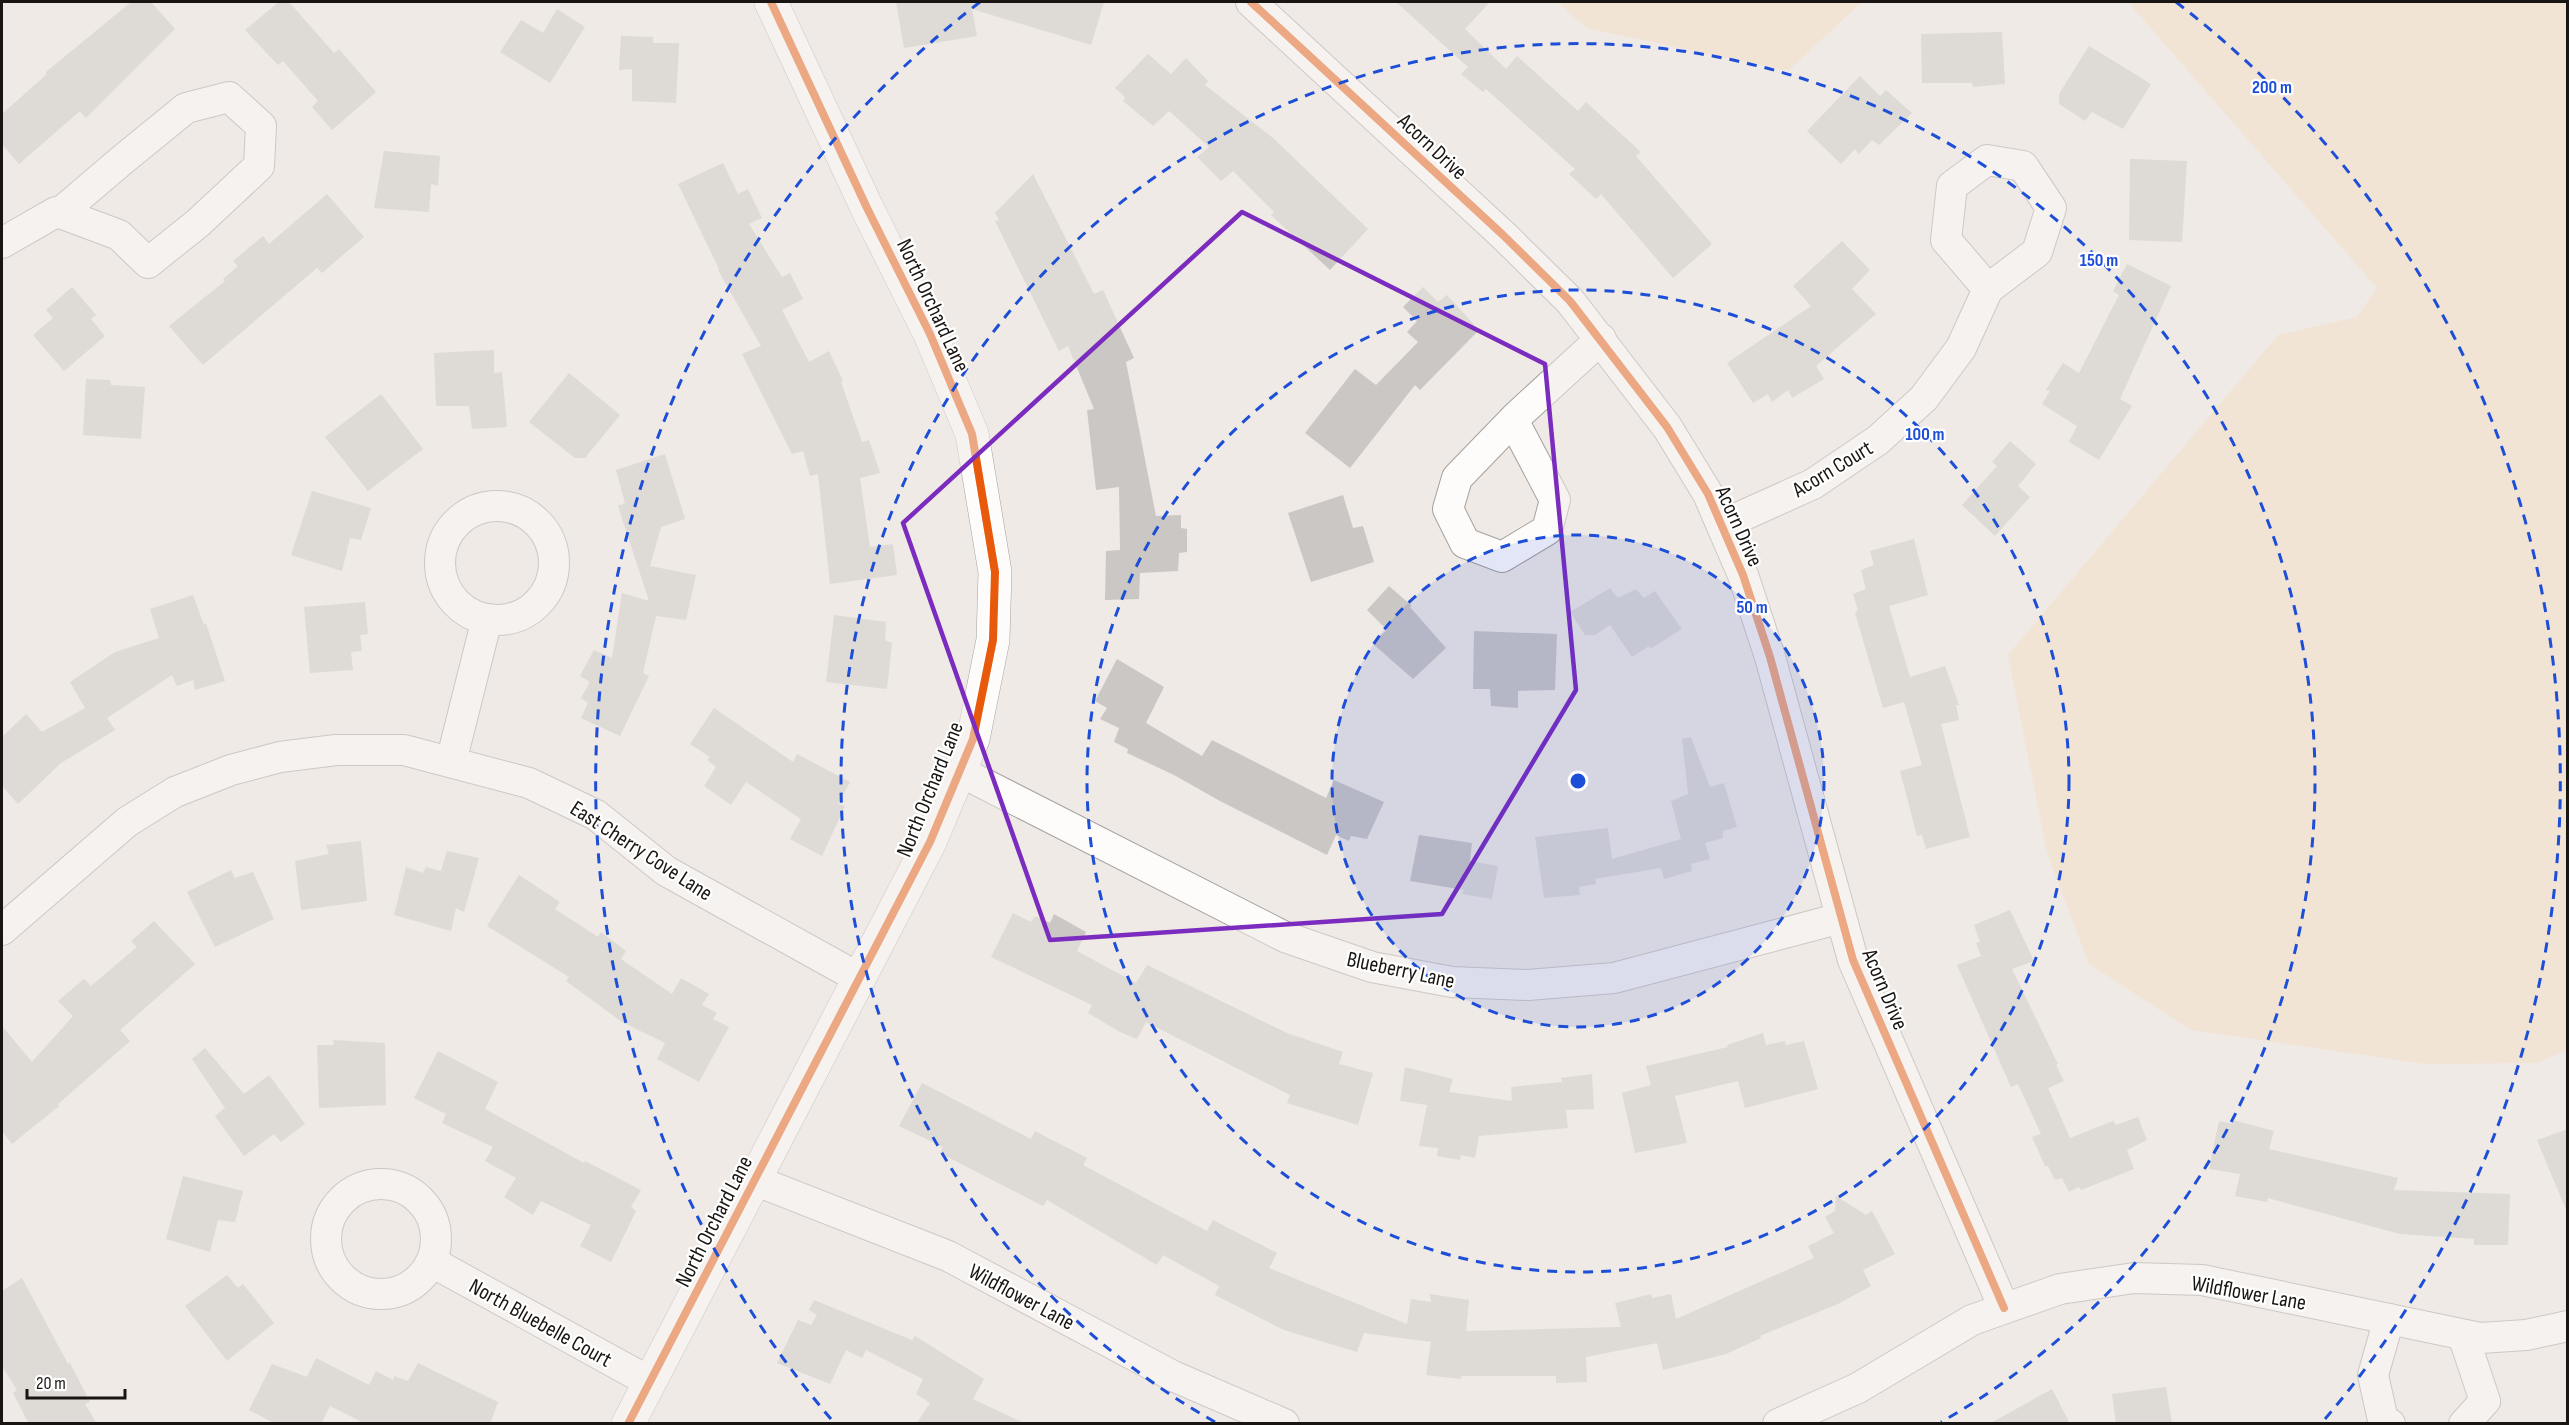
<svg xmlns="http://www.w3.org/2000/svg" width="2569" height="1425" font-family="'Sofia Sans Condensed',sans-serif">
  <rect width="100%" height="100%" fill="#efeae5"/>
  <g fill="#f7ddc2">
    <path d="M 1558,2 L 1862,2 L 1788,71 L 1586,28 Z"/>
    <path d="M 2128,2 L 2567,2 L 2567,1050 L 2536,1063 L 2425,1064 L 2191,1030 L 2089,964 L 2047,853 L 2008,655 L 2278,335 L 2357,317 L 2377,288 Z"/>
  </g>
  <g fill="#cbc7c4">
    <path d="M 131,2 L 151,2 L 175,29 L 86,118 L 80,111 L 19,164 L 2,144 L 2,114 L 47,74 L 46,72 Z"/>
    <path d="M 279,2 L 289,2 L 334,53 L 339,49 L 376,92 L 332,130 L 312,107 L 318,101 L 283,61 L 278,65 L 245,30 Z"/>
    <path d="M 896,2 L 1104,2 L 1091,45 L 972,9 L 977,36 L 904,48 Z"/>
    <path d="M 1396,2 L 1490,2 L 1465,29 L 1506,69 L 1517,56 L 1578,111 L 1586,102 L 1641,152 L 1636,156 L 1712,244 L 1673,278 L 1601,194 L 1596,199 L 1569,174 L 1575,169 L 1486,89 L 1483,92 L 1461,74 L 1468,67 Z"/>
    <path d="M 557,9 L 585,27 L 550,83 L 500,52 L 521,20 L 543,33 Z"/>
    <path d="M 2002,32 L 2005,84 L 1973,87 L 1972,83 L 1922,83 L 1921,34 Z"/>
    <path d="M 621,36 L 653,37 L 653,43 L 679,43 L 676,103 L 632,101 L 632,69 L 619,70 Z"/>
    <path d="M 2089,46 L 2151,84 L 2123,129 L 2092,112 L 2085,121 L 2059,104 L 2059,94 Z"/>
    <path d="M 1148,54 L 1171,74 L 1186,58 L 1208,81 L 1205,85 L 1273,138 L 1368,229 L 1330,270 L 1271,215 L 1274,212 L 1233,171 L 1221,181 L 1197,157 L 1209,147 L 1169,111 L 1153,126 L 1123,101 L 1125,97 L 1115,88 Z"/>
    <path d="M 1860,76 L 1880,96 L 1886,90 L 1912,113 L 1879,145 L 1872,140 L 1859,154 L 1855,149 L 1841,164 L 1807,131 Z"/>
    <path d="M 384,151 L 440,156 L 438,186 L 431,184 L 429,212 L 374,208 Z"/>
    <path d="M 2130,159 L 2187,161 L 2182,242 L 2129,240 Z"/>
    <path d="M 723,163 L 738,194 L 748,189 L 762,218 L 749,224 L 782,277 L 790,273 L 803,299 L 782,310 L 809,362 L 829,351 L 843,381 L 841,382 L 862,442 L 869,440 L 880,473 L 860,478 L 870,547 L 893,544 L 897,575 L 830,584 L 818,474 L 810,476 L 803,451 L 792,454 L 742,354 L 761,346 L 718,270 L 719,269 L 678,184 Z"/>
    <path d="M 1033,174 L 1094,294 L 1103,290 L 1134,358 L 1126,362 L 1156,516 L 1181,515 L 1181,528 L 1187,529 L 1187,552 L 1179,553 L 1178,571 L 1140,573 L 1139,599 L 1105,600 L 1106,551 L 1120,550 L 1119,487 L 1096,490 L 1087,410 L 1094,409 L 1068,346 L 1059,351 L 995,221 L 999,220 L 995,213 Z"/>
    <path d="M 327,194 L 364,237 L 322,273 L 317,268 L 203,365 L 169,326 L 225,281 L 223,279 L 238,266 L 233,261 L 263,236 L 269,244 Z"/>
    <path d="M 1842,241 L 1870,270 L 1852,289 L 1876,314 L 1816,366 L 1824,379 L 1792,398 L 1788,390 L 1772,402 L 1768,394 L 1753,403 L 1727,363 L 1811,306 L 1793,286 Z"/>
    <path d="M 2127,264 L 2171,286 L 2120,399 L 2132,406 L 2099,460 L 2069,442 L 2077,426 L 2042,404 L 2050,391 L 2046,390 L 2063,363 L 2079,373 L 2119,295 L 2113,291 Z"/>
    <path d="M 72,287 L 96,315 L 91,319 L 105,336 L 64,371 L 33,335 L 53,318 L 46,310 Z"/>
    <path d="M 1423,287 L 1438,302 L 1447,295 L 1479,330 L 1420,390 L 1415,385 L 1350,468 L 1305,433 L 1355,369 L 1376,385 L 1418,342 L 1407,332 L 1417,321 L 1403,307 Z"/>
    <path d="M 494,350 L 494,373 L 502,372 L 507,427 L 472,429 L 469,406 L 436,406 L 434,353 Z"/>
    <path d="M 569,373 L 620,415 L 585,458 L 575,458 L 529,422 Z"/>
    <path d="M 86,379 L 110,380 L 111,385 L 145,387 L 141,439 L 83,435 Z"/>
    <path d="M 381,394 L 423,449 L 368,491 L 325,437 Z"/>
    <path d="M 2010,441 L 2036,464 L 2018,486 L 2030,497 L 1995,536 L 1962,505 L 1997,466 L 1992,462 Z"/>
    <path d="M 665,454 L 685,519 L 661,527 L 650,566 L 696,575 L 686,620 L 656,616 L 643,673 L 649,676 L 620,736 L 581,718 L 588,703 L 581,698 L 590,682 L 580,676 L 594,650 L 612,658 L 622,593 L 649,601 L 618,506 L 625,503 L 616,470 Z"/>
    <path d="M 312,491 L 371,508 L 361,540 L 350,538 L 342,571 L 291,555 Z"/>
    <path d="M 1343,495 L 1353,528 L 1363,526 L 1374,562 L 1311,582 L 1288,513 Z"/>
    <path d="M 1914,539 L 1928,595 L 1889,606 L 1910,677 L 1945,666 L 1959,705 L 1956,705 L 1959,720 L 1941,724 L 1970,837 L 1926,849 L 1922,835 L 1917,836 L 1900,771 L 1922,765 L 1904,702 L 1883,708 L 1855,613 L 1858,610 L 1853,594 L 1866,589 L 1861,570 L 1874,565 L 1870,551 Z"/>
    <path d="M 1389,586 L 1412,606 L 1410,607 L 1446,648 L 1413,679 L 1372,643 L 1387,630 L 1367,610 Z"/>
    <path d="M 1610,588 L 1618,598 L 1636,589 L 1644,598 L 1655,591 L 1682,629 L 1650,649 L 1649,646 L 1632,657 L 1610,625 L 1595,635 L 1585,635 L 1570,612 Z"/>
    <path d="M 193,595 L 204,625 L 206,623 L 225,681 L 195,690 L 193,680 L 177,686 L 172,675 L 107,718 L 115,730 L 61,763 L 18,804 L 2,786 L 2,737 L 26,714 L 42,732 L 85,708 L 70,682 L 115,652 L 159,638 L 150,609 Z"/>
    <path d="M 365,602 L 368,634 L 360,635 L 362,651 L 351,652 L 353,670 L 310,673 L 304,607 Z"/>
    <path d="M 834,615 L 886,622 L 885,640 L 892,643 L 887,689 L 826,682 Z"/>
    <path d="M 1474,631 L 1557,634 L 1555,690 L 1518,691 L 1518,708 L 1491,706 L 1490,689 L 1473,689 Z"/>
    <path d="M 1117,659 L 1164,687 L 1146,723 L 1202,756 L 1212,740 L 1326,798 L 1334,780 L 1384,802 L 1367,839 L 1351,836 L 1349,841 L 1336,835 L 1327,855 L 1220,801 L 1174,775 L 1127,753 L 1128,749 L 1114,742 L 1119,728 L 1100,719 L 1107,708 L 1095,701 Z"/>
    <path d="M 714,708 L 793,762 L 797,754 L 850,782 L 838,804 L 845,806 L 822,856 L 790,839 L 801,819 L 746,782 L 731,805 L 704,786 L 716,767 L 707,760 L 710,757 L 690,744 Z"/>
    <path d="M 1691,737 L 1710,787 L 1724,783 L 1737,827 L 1723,831 L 1723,838 L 1705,843 L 1710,859 L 1691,864 L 1692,871 L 1664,879 L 1661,868 L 1595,879 L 1596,884 L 1579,887 L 1580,895 L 1544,898 L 1535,837 L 1608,828 L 1612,859 L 1681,839 L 1671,801 L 1688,794 L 1682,739 Z"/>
    <path d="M 1419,835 L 1472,843 L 1470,861 L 1498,866 L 1492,899 L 1462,894 L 1464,890 L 1410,881 Z"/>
    <path d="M 361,841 L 367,901 L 301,910 L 295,861 L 329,854 L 326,845 Z"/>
    <path d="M 447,851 L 479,858 L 464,912 L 456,908 L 451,931 L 394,915 L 406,867 L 423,873 L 426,867 L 441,871 Z"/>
    <path d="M 231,870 L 235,878 L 253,872 L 274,919 L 215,947 L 187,892 Z"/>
    <path d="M 519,875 L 560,902 L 555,909 L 598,937 L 601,932 L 626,951 L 621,959 L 672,994 L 681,978 L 709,994 L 702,1005 L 717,1013 L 713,1019 L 729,1027 L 699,1082 L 657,1059 L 665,1043 L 622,1022 L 566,981 L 569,977 L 487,926 Z"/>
    <path d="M 2010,910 L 2034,961 L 2012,969 L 2058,1064 L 2056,1065 L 2064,1081 L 2048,1088 L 2070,1138 L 2113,1121 L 2116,1125 L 2138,1117 L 2147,1140 L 2127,1150 L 2134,1169 L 2081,1190 L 2079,1187 L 2069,1192 L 2062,1178 L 2055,1180 L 2048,1166 L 2045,1166 L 2032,1137 L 2041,1134 L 2018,1084 L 2011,1087 L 1957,965 L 1981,956 L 1976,943 L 1980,942 L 1974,925 Z"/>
    <path d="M 1013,913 L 1031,922 L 1035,916 L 1050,923 L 1054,914 L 1086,932 L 1077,951 L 1136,983 L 1147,965 L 1287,1033 L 1343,1052 L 1339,1064 L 1373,1073 L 1358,1125 L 1287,1103 L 1290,1095 L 1146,1022 L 1137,1039 L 1120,1032 L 1088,1013 L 1092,1005 L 991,957 Z"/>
    <path d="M 154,921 L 195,964 L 120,1030 L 130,1041 L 58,1104 L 59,1106 L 12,1144 L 2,1131 L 2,1026 L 32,1062 L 73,1016 L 58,1001 L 84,979 L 91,986 L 137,947 L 131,941 Z"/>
    <path d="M 1763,1033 L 1766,1045 L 1785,1041 L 1786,1045 L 1804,1041 L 1818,1089 L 1745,1108 L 1738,1081 L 1675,1096 L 1687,1143 L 1635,1153 L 1622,1093 L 1651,1085 L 1646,1066 L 1728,1047 L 1727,1045 Z"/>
    <path d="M 333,1040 L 385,1043 L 386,1105 L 319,1108 L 317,1045 L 334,1045 Z"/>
    <path d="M 205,1048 L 244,1094 L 269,1075 L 305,1124 L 281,1142 L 274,1134 L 244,1156 L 215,1116 L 225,1108 L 192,1059 Z"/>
    <path d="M 438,1051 L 498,1082 L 485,1109 L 584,1163 L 585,1161 L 641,1190 L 631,1207 L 636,1211 L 611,1262 L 580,1246 L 591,1225 L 541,1201 L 533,1215 L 504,1197 L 516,1178 L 485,1161 L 493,1147 L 442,1123 L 446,1114 L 414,1098 Z"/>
    <path d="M 1405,1067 L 1453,1079 L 1449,1092 L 1512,1101 L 1511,1087 L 1562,1082 L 1561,1078 L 1592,1074 L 1594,1109 L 1566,1110 L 1568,1128 L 1479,1136 L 1475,1158 L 1461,1155 L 1460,1160 L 1437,1156 L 1438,1148 L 1419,1146 L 1427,1105 L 1400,1101 Z"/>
    <path d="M 922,1083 L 1031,1139 L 1035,1131 L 1087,1158 L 1083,1165 L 1207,1231 L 1213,1220 L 1277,1253 L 1269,1268 L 1407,1324 L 1411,1299 L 1431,1302 L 1430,1294 L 1469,1300 L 1466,1331 L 1621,1327 L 1615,1303 L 1651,1294 L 1652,1298 L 1671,1294 L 1676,1319 L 1814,1258 L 1808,1246 L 1834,1233 L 1825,1217 L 1835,1211 L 1836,1196 L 1866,1215 L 1872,1211 L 1895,1254 L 1863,1270 L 1871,1286 L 1838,1304 L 1760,1336 L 1761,1338 L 1726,1354 L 1663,1370 L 1657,1343 L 1586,1357 L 1587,1382 L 1556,1383 L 1556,1376 L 1461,1376 L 1461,1379 L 1426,1375 L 1431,1342 L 1364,1333 L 1357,1352 L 1284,1330 L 1215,1295 L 1219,1286 L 1163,1255 L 1157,1265 L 1047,1200 L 1043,1206 L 940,1153 L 943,1147 L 899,1126 Z"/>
    <path d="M 2233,1120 L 2274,1131 L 2269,1149 L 2398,1178 L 2394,1190 L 2510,1194 L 2508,1245 L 2474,1245 L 2474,1239 L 2400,1234 L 2268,1198 L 2267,1202 L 2235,1196 L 2240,1174 L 2209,1169 L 2219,1121 L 2233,1124 Z"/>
    <path d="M 2568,1129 L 2568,1212 L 2567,1212 L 2537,1140 Z"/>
    <path d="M 183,1176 L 243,1191 L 235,1222 L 218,1220 L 210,1252 L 166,1239 Z"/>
    <path d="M 227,1275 L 238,1288 L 243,1284 L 274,1323 L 227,1361 L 185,1306 Z"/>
    <path d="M 22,1278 L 68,1364 L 70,1363 L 90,1402 L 85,1404 L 97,1424 L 29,1424 L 13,1393 L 17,1390 L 2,1366 L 2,1291 Z"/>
    <path d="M 814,1300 L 912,1340 L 915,1336 L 984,1379 L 973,1399 L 1026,1424 L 916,1424 L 930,1403 L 916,1394 L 923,1379 L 866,1350 L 862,1358 L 846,1350 L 830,1384 L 777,1363 L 798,1320 L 811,1325 L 817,1315 L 809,1310 Z"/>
    <path d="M 316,1358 L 369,1385 L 376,1371 L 393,1380 L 394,1376 L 408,1381 L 418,1363 L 498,1402 L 490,1424 L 366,1424 L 330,1406 L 321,1424 L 276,1424 L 249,1410 L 272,1364 L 307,1377 Z"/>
    <path d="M 2166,1387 L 2172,1424 L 2116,1424 L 2112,1394 Z"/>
    <path d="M 2052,1389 L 2070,1424 L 1989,1424 Z"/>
  </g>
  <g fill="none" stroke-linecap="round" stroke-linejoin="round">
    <g stroke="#a5a19e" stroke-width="32">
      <g id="street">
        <path d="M 1251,2 L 1503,235 L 1570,301 L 1667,427 L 1708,494 L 1743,575 L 1770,657 L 1853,960 L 2004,1308"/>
        <path d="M 2,243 L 56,212 L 60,213 L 119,235 L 148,263 L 198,223 L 259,166 L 261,126 L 229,97 L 186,108 L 121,161 L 60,213"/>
        <path d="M 1513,420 L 1555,500 L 1547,530 L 1502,557 L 1465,543 L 1448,509 L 1457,478 L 1518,415 L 1601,339"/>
        <circle cx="497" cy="563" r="57"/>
        <path d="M 1722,525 L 1813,484 L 1878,440 L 1924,398 L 1961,348 L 1988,289 L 2037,252 L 2051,208 L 2023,166 L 1987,160 L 1952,186 L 1946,240 L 1988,289"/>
        <path d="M 451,762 L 487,619"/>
        <path d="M 959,771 L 1285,937 L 1372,967 L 1452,982 L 1528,985 L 1614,978 L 1841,918"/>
        <path d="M 2,930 L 127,822 L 175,792 L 231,770 L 280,757 L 336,750 L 404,750 L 529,783 L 596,815 L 666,871 L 859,978"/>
        <path d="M 754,1180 L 948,1256 L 1173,1376 L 1284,1424"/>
        <circle cx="381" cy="1239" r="55"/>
        <path d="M 432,1262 L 650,1382"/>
        <path d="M 2389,1319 L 2373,1375 L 2383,1420 L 2390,1424"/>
        <path d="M 2463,1335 L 2485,1401 L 2464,1424"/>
        <path d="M 1778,1424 L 1858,1388 L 1972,1320 L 2060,1289 L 2134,1278 L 2202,1280 L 2480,1338 L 2526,1335 L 2568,1326"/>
      </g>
    </g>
    <g stroke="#a5a19e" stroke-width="34">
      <path id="secondary" d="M 628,1424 L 930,842 L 973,739 L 993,640 L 995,572 L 972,434 L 930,334 L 867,208 L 771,2"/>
    </g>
    <use href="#street" stroke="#fdfcfb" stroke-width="30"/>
    <use href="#secondary" stroke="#fdfcfb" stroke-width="33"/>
    <g stroke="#fff" stroke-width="11">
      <g id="cycleway">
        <path d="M 1251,2 L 1503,235 L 1570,301 L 1667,427 L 1708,494 L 1743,575 L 1770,657 L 1853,960 L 2004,1308"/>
        <path d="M 628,1424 L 930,842 L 973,739 L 993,640 L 995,572 L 972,434 L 930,334 L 867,208 L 771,2"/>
      </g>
    </g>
    <use href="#cycleway" stroke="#e8590c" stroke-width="8"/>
  </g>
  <path d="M0 0H2569V1425H0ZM 1242,212 L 1545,364 L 1576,690 L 1442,914 L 1050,940 L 903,523 Z" fill="#efeae5" fill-opacity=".55" fill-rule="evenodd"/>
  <path fill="none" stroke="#7b2cbf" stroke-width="4.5" stroke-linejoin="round" d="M 1242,212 L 1545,364 L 1576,690 L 1442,914 L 1050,940 L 903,523 Z"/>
  <circle cx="1578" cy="781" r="246" fill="#1d4ed8" fill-opacity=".12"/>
  <g fill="none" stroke="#1d4ed8" stroke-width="3" stroke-dasharray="10 8">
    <circle cx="1578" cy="781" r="246"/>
    <circle cx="1578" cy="781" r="491"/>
    <path d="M1215 1422A737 737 0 1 1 1941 1422"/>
    <path d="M831 1419A982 982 0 0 1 980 2M2176 2A982 982 0 0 1 2325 1419"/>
  </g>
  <g text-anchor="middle" stroke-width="4.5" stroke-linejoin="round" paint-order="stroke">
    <g font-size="22" fill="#191512" stroke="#fff">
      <text transform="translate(1433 146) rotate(43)" y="8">Acorn Drive</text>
      <text transform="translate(934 305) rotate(65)" y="8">North Orchard Lane</text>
      <text transform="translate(1832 468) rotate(-31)" y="8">Acorn Court</text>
      <text transform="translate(1740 526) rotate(66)" y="8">Acorn Drive</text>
      <text transform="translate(929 789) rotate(-68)" y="8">North Orchard Lane</text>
      <text transform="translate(642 850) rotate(33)" y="8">East Cherry Cove Lane</text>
      <text transform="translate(1401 969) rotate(12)" y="8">Blueberry Lane</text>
      <text transform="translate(1886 989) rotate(67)" y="8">Acorn Drive</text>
      <text transform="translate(713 1221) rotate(-63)" y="8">North Orchard Lane</text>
      <text transform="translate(2249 1292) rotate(10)" y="8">Wildflower Lane</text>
      <text transform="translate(1022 1296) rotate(28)" y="8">Wildflower Lane</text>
      <text transform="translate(541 1322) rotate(29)" y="8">North Bluebelle Court</text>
    </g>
  </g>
  <circle cx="1578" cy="781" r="9" fill="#1d4ed8" stroke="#fff" stroke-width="3"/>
  <g font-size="18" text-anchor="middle" font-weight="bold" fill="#1d4ed8" stroke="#fff" stroke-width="4.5" stroke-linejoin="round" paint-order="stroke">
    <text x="2272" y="93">200 m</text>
    <text x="2099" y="266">150 m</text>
    <text x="1925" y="440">100 m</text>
    <text x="1752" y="613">50 m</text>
  </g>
  <rect width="2569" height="1425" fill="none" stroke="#191512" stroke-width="6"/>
  <path d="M27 1389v9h98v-9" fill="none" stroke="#191512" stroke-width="3"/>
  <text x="36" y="1389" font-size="18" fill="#191512" stroke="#ffffff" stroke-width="4.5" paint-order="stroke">20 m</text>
</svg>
